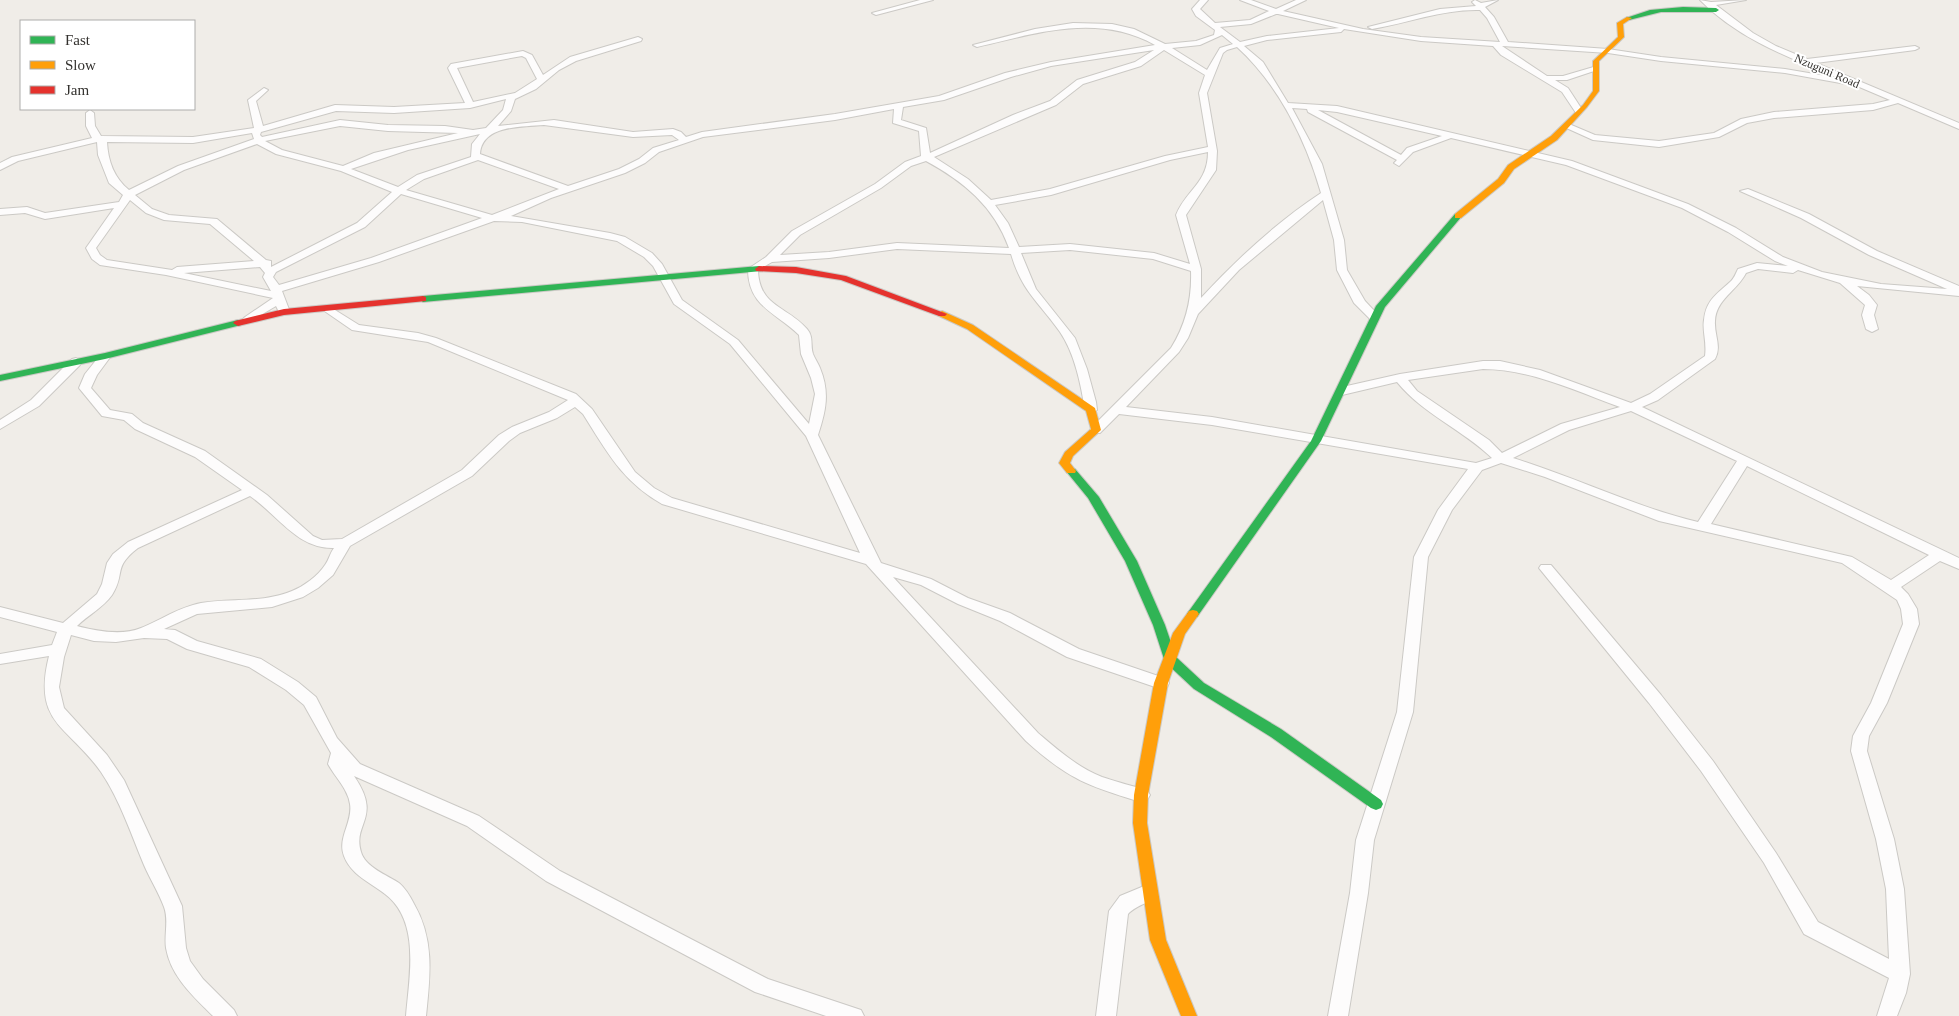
<svg xmlns="http://www.w3.org/2000/svg" width="1959" height="1016" font-family="Georgia,serif">
  <rect width="100%" height="100%" fill="#f0ede8"/>
  <g fill="none" stroke-linecap="round" stroke-linejoin="round">
    <g stroke="#cbc9c5" stroke-width="2">
      <g id="street">
        <path d="M 920,0 L 933,0 L 876,15 L 872,13 Z"/>
        <path d="M 1200,0 L 1208,0 L 1200,9 L 1215,23 L 1250,20 L 1269,11 L 1240,0 L 1251,0 L 1276,9 L 1296,0 L 1306,0 L 1283,11 L 1363,29 L 1421,37 L 1500,42 L 1487,18 L 1480,10 C 1443,9 1408,23 1372,29 L 1368,27 L 1440,9 L 1476,6 L 1472,2 L 1475,0 L 1481,3 L 1498,0 L 1485,7 L 1494,17 L 1508,42 L 1608,49 L 1661,57 L 1785,69 L 1838,78 C 1790,58 1738,39 1700,0 L 1711,2 L 1746,0 L 1716,5 L 1753,33 L 1776,46 L 1807,59 L 1915,46 L 1919,48 L 1915,50 L 1816,63 L 1959,123 L 1959,129 L 1898,103 L 1873,110 L 1774,118 L 1747,123 L 1719,137 L 1659,147 L 1593,140 L 1562,126 L 1569,124 L 1595,135 L 1659,141 L 1714,133 L 1741,119 L 1774,112 L 1873,104 L 1890,100 L 1857,86 L 1785,73 L 1661,61 L 1608,53 L 1502,46 L 1547,76 L 1563,76 L 1597,66 L 1597,70 L 1567,80 L 1555,80 L 1568,88 L 1583,111 L 1579,114 L 1576,113 L 1562,92 L 1501,55 L 1493,46 L 1421,41 L 1344,29 L 1341,32 L 1267,40 L 1244,46 L 1263,62 L 1288,103 L 1337,106 L 1572,161 L 1688,204 L 1736,228 L 1783,257 L 1822,272 L 1881,284 L 1947,289 L 1869,255 L 1801,218 L 1740,191 L 1748,189 L 1809,214 L 1877,251 L 1959,286 L 1959,296 L 1857,286 L 1869,295 L 1877,305 L 1874,315 L 1878,329 L 1872,332 L 1866,329 L 1862,315 L 1865,305 L 1840,283 L 1798,270 L 1793,273 L 1758,269 L 1746,273 C 1737,291 1716,299 1715,321 C 1714,335 1722,346 1715,359 L 1658,400 L 1642,407 L 1959,558 L 1959,569 L 1940,561 L 1901,587 L 1908,594 L 1917,609 L 1919,624 L 1887,703 L 1869,736 L 1867,751 L 1894,839 L 1904,889 L 1910,974 L 1906,993 L 1897,1016 L 1877,1016 L 1889,978 L 1804,934 L 1764,863 L 1701,771 L 1649,703 L 1539,568 L 1541,565 L 1551,565 L 1661,695 L 1713,761 L 1776,853 L 1818,922 L 1889,959 L 1886,889 L 1876,839 L 1851,751 L 1853,736 L 1871,703 L 1903,624 L 1901,609 L 1897,600 L 1842,563 L 1659,521 L 1545,477 L 1501,463 L 1482,470 L 1452,510 L 1428,557 L 1413,712 L 1374,840 L 1368,893 L 1348,1016 L 1328,1016 L 1350,893 L 1356,840 L 1397,712 L 1414,557 L 1438,510 L 1468,469 L 1212,425 L 1119,414 L 1100,433 L 1092,433 L 1090,430 L 1092,427 L 1171,348 C 1186,324 1192,299 1191,271 L 1153,259 L 1070,250 L 1021,253 L 1036,289 L 1075,338 L 1087,369 L 1096,402 L 1097,410 L 1091,414 L 1085,410 C 1081,385 1075,354 1060,332 C 1039,302 1022,292 1011,254 L 897,249 L 829,258 L 772,262 L 758,270 C 759,307 787,306 807,329 C 814,337 810,345 813,354 C 815,359 818,363 820,368 C 830,392 826,411 818,435 L 881,563 L 931,579 L 968,598 L 1010,613 L 1079,649 L 1167,679 L 1169,683 L 1167,687 L 1161,689 L 1067,657 L 1000,621 L 958,604 L 921,585 L 893,577 L 1038,733 C 1058,750 1077,767 1102,777 C 1117,782 1132,786 1147,790 L 1150,795 L 1147,800 L 1141,802 C 1088,786 1068,779 1026,741 L 866,564 L 662,504 C 622,481 607,452 583,414 L 575,407 L 557,418 L 520,433 L 509,441 L 472,476 L 350,546 L 333,575 L 318,588 L 303,597 L 272,607 L 197,614 L 164,629 L 175,630 L 197,641 L 261,659 L 298,682 L 316,697 L 337,738 L 360,764 L 479,816 L 560,871 L 768,979 L 861,1010 L 864,1016 L 826,1016 L 755,992 L 546,881 L 467,826 L 354,776 C 383,818 352,823 361,852 C 365,867 387,875 399,883 C 406,889 410,896 414,904 C 435,940 430,977 426,1016 L 406,1016 C 409,978 421,921 385,894 C 370,882 351,875 344,856 C 337,838 353,822 350,804 C 348,789 335,777 328,764 L 331,753 L 304,705 L 286,690 L 249,667 L 187,649 L 167,639 L 144,638 L 116,642 L 94,641 L 71,635 L 64,657 L 59,687 L 64,708 L 107,755 L 124,780 L 182,906 L 186,948 L 190,961 L 203,979 L 234,1010 L 237,1016 L 213,1016 C 194,997 171,977 166,948 C 164,935 169,920 164,907 C 159,893 150,879 144,865 C 131,834 120,800 101,772 C 68,725 32,724 49,656 L 0,664 L 0,654 L 52,645 L 57,632 L 0,617 L 0,607 L 63,623 L 97,594 L 102,584 L 107,563 L 113,554 L 128,542 L 242,490 L 195,457 L 135,429 L 124,420 L 102,416 L 79,388 L 85,374 L 101,354 L 109,354 L 111,356 L 97,375 L 91,388 L 110,410 L 132,414 L 143,423 L 205,451 L 267,495 L 313,536 L 322,540 L 342,539 L 462,470 L 499,435 L 512,427 L 549,412 L 568,400 L 428,342 L 352,330 L 323,310 L 321,308 L 327,305 L 359,325 L 418,333 L 436,338 L 576,394 L 592,409 L 635,472 L 654,488 L 672,498 L 860,553 L 806,436 L 730,344 L 674,304 L 653,266 L 644,257 L 617,241 L 522,222 L 494,221 L 379,262 L 282,291 L 290,312 L 288,314 L 280,314 L 276,306 L 249,322 L 243,319 L 245,317 L 273,298 L 166,275 L 100,265 L 92,259 L 86,248 L 114,208 L 45,219 L 25,213 L 0,215 L 0,209 L 27,207 L 45,213 L 119,202 L 123,195 L 109,183 L 98,155 L 97,142 L 18,161 L 0,170 L 0,163 L 12,157 L 92,138 L 86,126 L 86,113 L 90,110 L 94,113 L 95,126 L 101,136 L 193,137 L 254,128 L 248,100 L 264,88 L 268,90 L 256,101 L 263,126 L 335,105 L 394,107 L 465,103 L 448,68 L 451,64 L 523,51 L 532,55 L 543,75 L 570,57 L 638,37 L 642,39 L 641,41 L 576,61 L 559,70 L 536,89 L 515,99 L 511,111 L 498,126 L 554,120 L 633,132 L 673,129 L 681,132 L 686,137 L 702,132 L 835,114 L 939,96 L 1005,73 L 1051,62 L 1155,45 C 1098,13 1037,33 977,47 L 973,45 L 1035,29 L 1073,23 L 1112,24 L 1134,29 L 1165,44 L 1196,41 L 1214,35 L 1215,30 L 1196,16 L 1192,9 ZM 1276,14 L 1278,14 L 1339,28 L 1267,36 L 1240,42 L 1220,27 L 1251,24 ZM 1222,35 L 1233,44 L 1220,48 L 1207,70 L 1172,48 L 1200,45 ZM 1237,47 C 1278,84 1306,140 1321,193 C 1277,222 1237,259 1201,298 L 1201,269 L 1186,215 L 1216,170 L 1217,151 L 1207,93 L 1223,53 L 1227,50 ZM 1154,50 L 1135,62 L 1077,80 L 1050,101 L 1013,115 L 930,153 L 926,128 L 901,120 L 903,107 L 944,100 L 1011,77 L 1051,66 ZM 1164,50 L 1205,75 L 1199,93 L 1208,147 L 1165,156 L 1050,189 L 991,200 L 968,179 L 934,157 L 1056,105 L 1083,84 L 1141,66 ZM 522,56 L 526,58 L 537,79 L 515,93 L 473,102 L 457,68 ZM 506,99 L 503,110 L 486,128 L 473,130 L 445,126 L 388,125 L 340,120 L 262,137 L 260,135 L 261,132 L 336,111 L 394,113 L 470,108 ZM 1292,108 L 1307,109 L 1308,112 L 1397,160 L 1394,163 L 1399,166 L 1413,152 L 1451,138 L 1566,165 L 1682,208 L 1728,232 L 1775,261 L 1788,266 L 1757,263 L 1738,269 C 1736,273 1734,279 1730,282 C 1717,294 1706,300 1704,320 C 1702,330 1707,342 1705,356 L 1650,394 L 1631,403 L 1540,370 L 1500,361 L 1483,361 L 1400,374 L 1338,388 L 1336,391 L 1342,395 L 1397,382 C 1423,414 1463,430 1492,458 L 1476,463 L 1212,417 L 1126,407 L 1179,352 L 1188,338 L 1198,314 L 1239,270 L 1323,200 L 1334,240 L 1337,270 L 1354,303 L 1370,319 L 1378,319 L 1380,317 L 1365,301 L 1347,270 L 1344,240 L 1322,164 ZM 894,109 L 893,123 L 919,131 L 921,156 L 905,162 L 875,184 L 792,231 L 766,257 L 748,269 C 748,307 776,312 799,335 L 801,354 L 811,378 L 815,394 L 809,424 L 738,340 L 682,300 L 662,264 L 652,253 L 625,237 L 610,233 L 511,216 L 551,198 L 625,173 L 645,163 L 659,152 L 703,137 L 835,120 ZM 1318,110 L 1337,112 L 1442,136 L 1407,148 L 1401,155 ZM 544,125 L 633,137 L 672,135 L 679,140 L 653,148 L 639,159 L 619,169 L 568,186 L 480,154 C 482,125 521,127 544,125 ZM 340,126 L 388,131 L 458,133 L 374,153 L 343,166 L 282,150 L 265,141 ZM 252,133 L 254,139 L 178,166 L 129,190 C 114,178 108,161 107,142 L 193,143 ZM 480,134 L 472,144 L 471,157 L 417,175 L 398,187 L 351,169 L 408,150 ZM 257,144 L 276,154 L 341,171 L 392,192 L 357,223 L 271,267 L 271,261 L 266,260 L 217,219 L 169,215 L 152,209 L 135,195 L 184,170 ZM 1208,152 C 1208,183 1186,190 1176,215 L 1190,264 L 1154,253 L 1070,244 L 1019,247 L 1008,223 L 995,205 L 1051,195 L 1170,160 ZM 478,160 L 559,189 L 492,215 L 406,190 L 424,179 ZM 926,161 C 963,181 994,206 1009,248 L 897,243 L 829,252 L 780,255 L 800,235 L 881,188 L 911,166 ZM 401,194 L 482,218 L 371,258 L 279,285 L 273,277 L 276,272 L 365,227 ZM 130,200 L 146,213 L 164,220 L 210,224 L 254,261 L 177,267 L 172,270 L 107,260 L 100,255 L 96,248 ZM 260,267 L 265,273 L 263,277 L 271,291 L 184,273 ZM 1483,369 C 1530,369 1576,391 1620,407 L 1561,424 L 1502,453 L 1489,440 L 1417,391 L 1408,380 ZM 1631,411 L 1737,461 L 1698,522 C 1635,507 1575,477 1513,458 L 1569,430 ZM 1747,466 L 1929,555 L 1891,580 L 1852,557 L 1711,524 ZM 250,496 C 278,515 297,549 334,548 C 330,553 329,560 325,565 C 318,576 304,586 292,591 C 264,603 231,598 201,603 C 179,607 161,620 141,628 C 122,636 96,631 77,626 C 88,615 103,608 112,595 C 126,573 112,568 138,548 Z"/>
        <path d="M 76,358 L 82,362 L 80,365 L 39,406 L 0,429 L 0,420 L 31,400 L 72,359 Z"/>
        <path d="M 1149,884 L 1156,887 L 1158,892 C 1153,903 1137,904 1128,914 L 1116,1016 L 1096,1016 L 1109,911 L 1120,896 Z"/>
      </g>
    </g>
    <g stroke="#cbc9c5" stroke-width="2">
      <g id="fast">
        <path d="M 1683,7 L 1716,8 L 1719,10 L 1716,12 L 1661,12 L 1629,20 L 1626,18 L 1650,10 Z"/>
        <path d="M 1455,214 L 1462,216 L 1385,307 L 1321,441 L 1197,617 L 1189,617 L 1187,614 L 1189,611 L 1311,441 L 1376,306 Z"/>
        <path d="M 759,266 L 763,269 L 762,271 L 423,302 L 419,299 L 423,296 Z"/>
        <path d="M 238,320 L 243,323 L 241,325 L 105,359 L 0,381 L 0,375 L 105,353 Z"/>
        <path d="M 1071,468 L 1075,469 L 1099,497 L 1137,561 L 1165,625 L 1176,657 L 1204,683 L 1281,729 L 1381,800 L 1383,804 L 1381,808 L 1376,810 L 1371,808 L 1271,737 L 1194,689 L 1165,662 L 1153,625 L 1125,561 L 1088,498 L 1066,471 Z"/>
      </g>
    </g>
    <g stroke="#cbc9c5" stroke-width="2">
      <g id="slow">
        <path d="M 1627,17 L 1632,18 L 1623,24 L 1624,37 L 1599,61 L 1599,91 L 1587,107 L 1557,140 L 1514,169 L 1504,183 L 1461,218 L 1455,218 L 1455,214 L 1498,179 L 1508,165 L 1551,136 L 1583,105 L 1593,91 L 1593,61 L 1618,37 L 1617,23 Z"/>
        <path d="M 942,311 L 973,325 L 1095,408 L 1101,430 L 1073,456 L 1070,463 L 1076,471 L 1075,473 L 1067,473 L 1059,463 L 1065,452 L 1091,429 L 1086,411 L 967,329 L 939,316 L 937,314 Z"/>
        <path d="M 1193,610 L 1197,611 L 1199,614 L 1185,634 L 1168,683 L 1148,795 L 1147,823 L 1166,940 L 1197,1016 L 1181,1016 L 1150,940 L 1133,823 L 1134,795 L 1154,683 L 1173,633 L 1189,611 Z"/>
      </g>
    </g>
    <g stroke="#cbc9c5" stroke-width="2">
      <g id="jam">
        <path d="M 759,266 L 796,267 L 846,276 L 947,314 L 945,316 L 939,316 L 841,280 L 796,273 L 756,271 L 755,269 Z"/>
        <path d="M 423,296 L 426,297 L 426,301 L 284,315 L 238,326 L 233,323 L 235,321 L 284,309 Z"/>
      </g>
    </g>
    <use href="#street" fill="#fdfcfc" fill-rule="evenodd"/>
    <use href="#fast" fill="#30b455" fill-rule="evenodd"/>
    <use href="#slow" fill="#ff9f0a" fill-rule="evenodd"/>
    <use href="#jam" fill="#e5322d" fill-rule="evenodd"/>
  </g>
  <g text-anchor="middle" stroke-width="4" stroke-linejoin="round" paint-order="stroke">
    <g font-size="12" fill="#33312e" stroke="#fff">
      <text transform="translate(1827 71) rotate(23)" y="4">Nzuguni Road</text>
    </g>
  </g>
  <rect x="20" y="20" width="175" height="90" fill="#ffffff" stroke="#adadab"/>
  <rect x="30" y="36" width="25" height="8" fill="#30b455" stroke="#adadab"/>
  <text x="65" y="45" font-size="15" fill="#33312e">Fast</text>
  <rect x="30" y="61" width="25" height="8" fill="#ff9f0a" stroke="#adadab"/>
  <text x="65" y="70" font-size="15" fill="#33312e">Slow</text>
  <rect x="30" y="86" width="25" height="8" fill="#e5322d" stroke="#adadab"/>
  <text x="65" y="95" font-size="15" fill="#33312e">Jam</text>
</svg>
